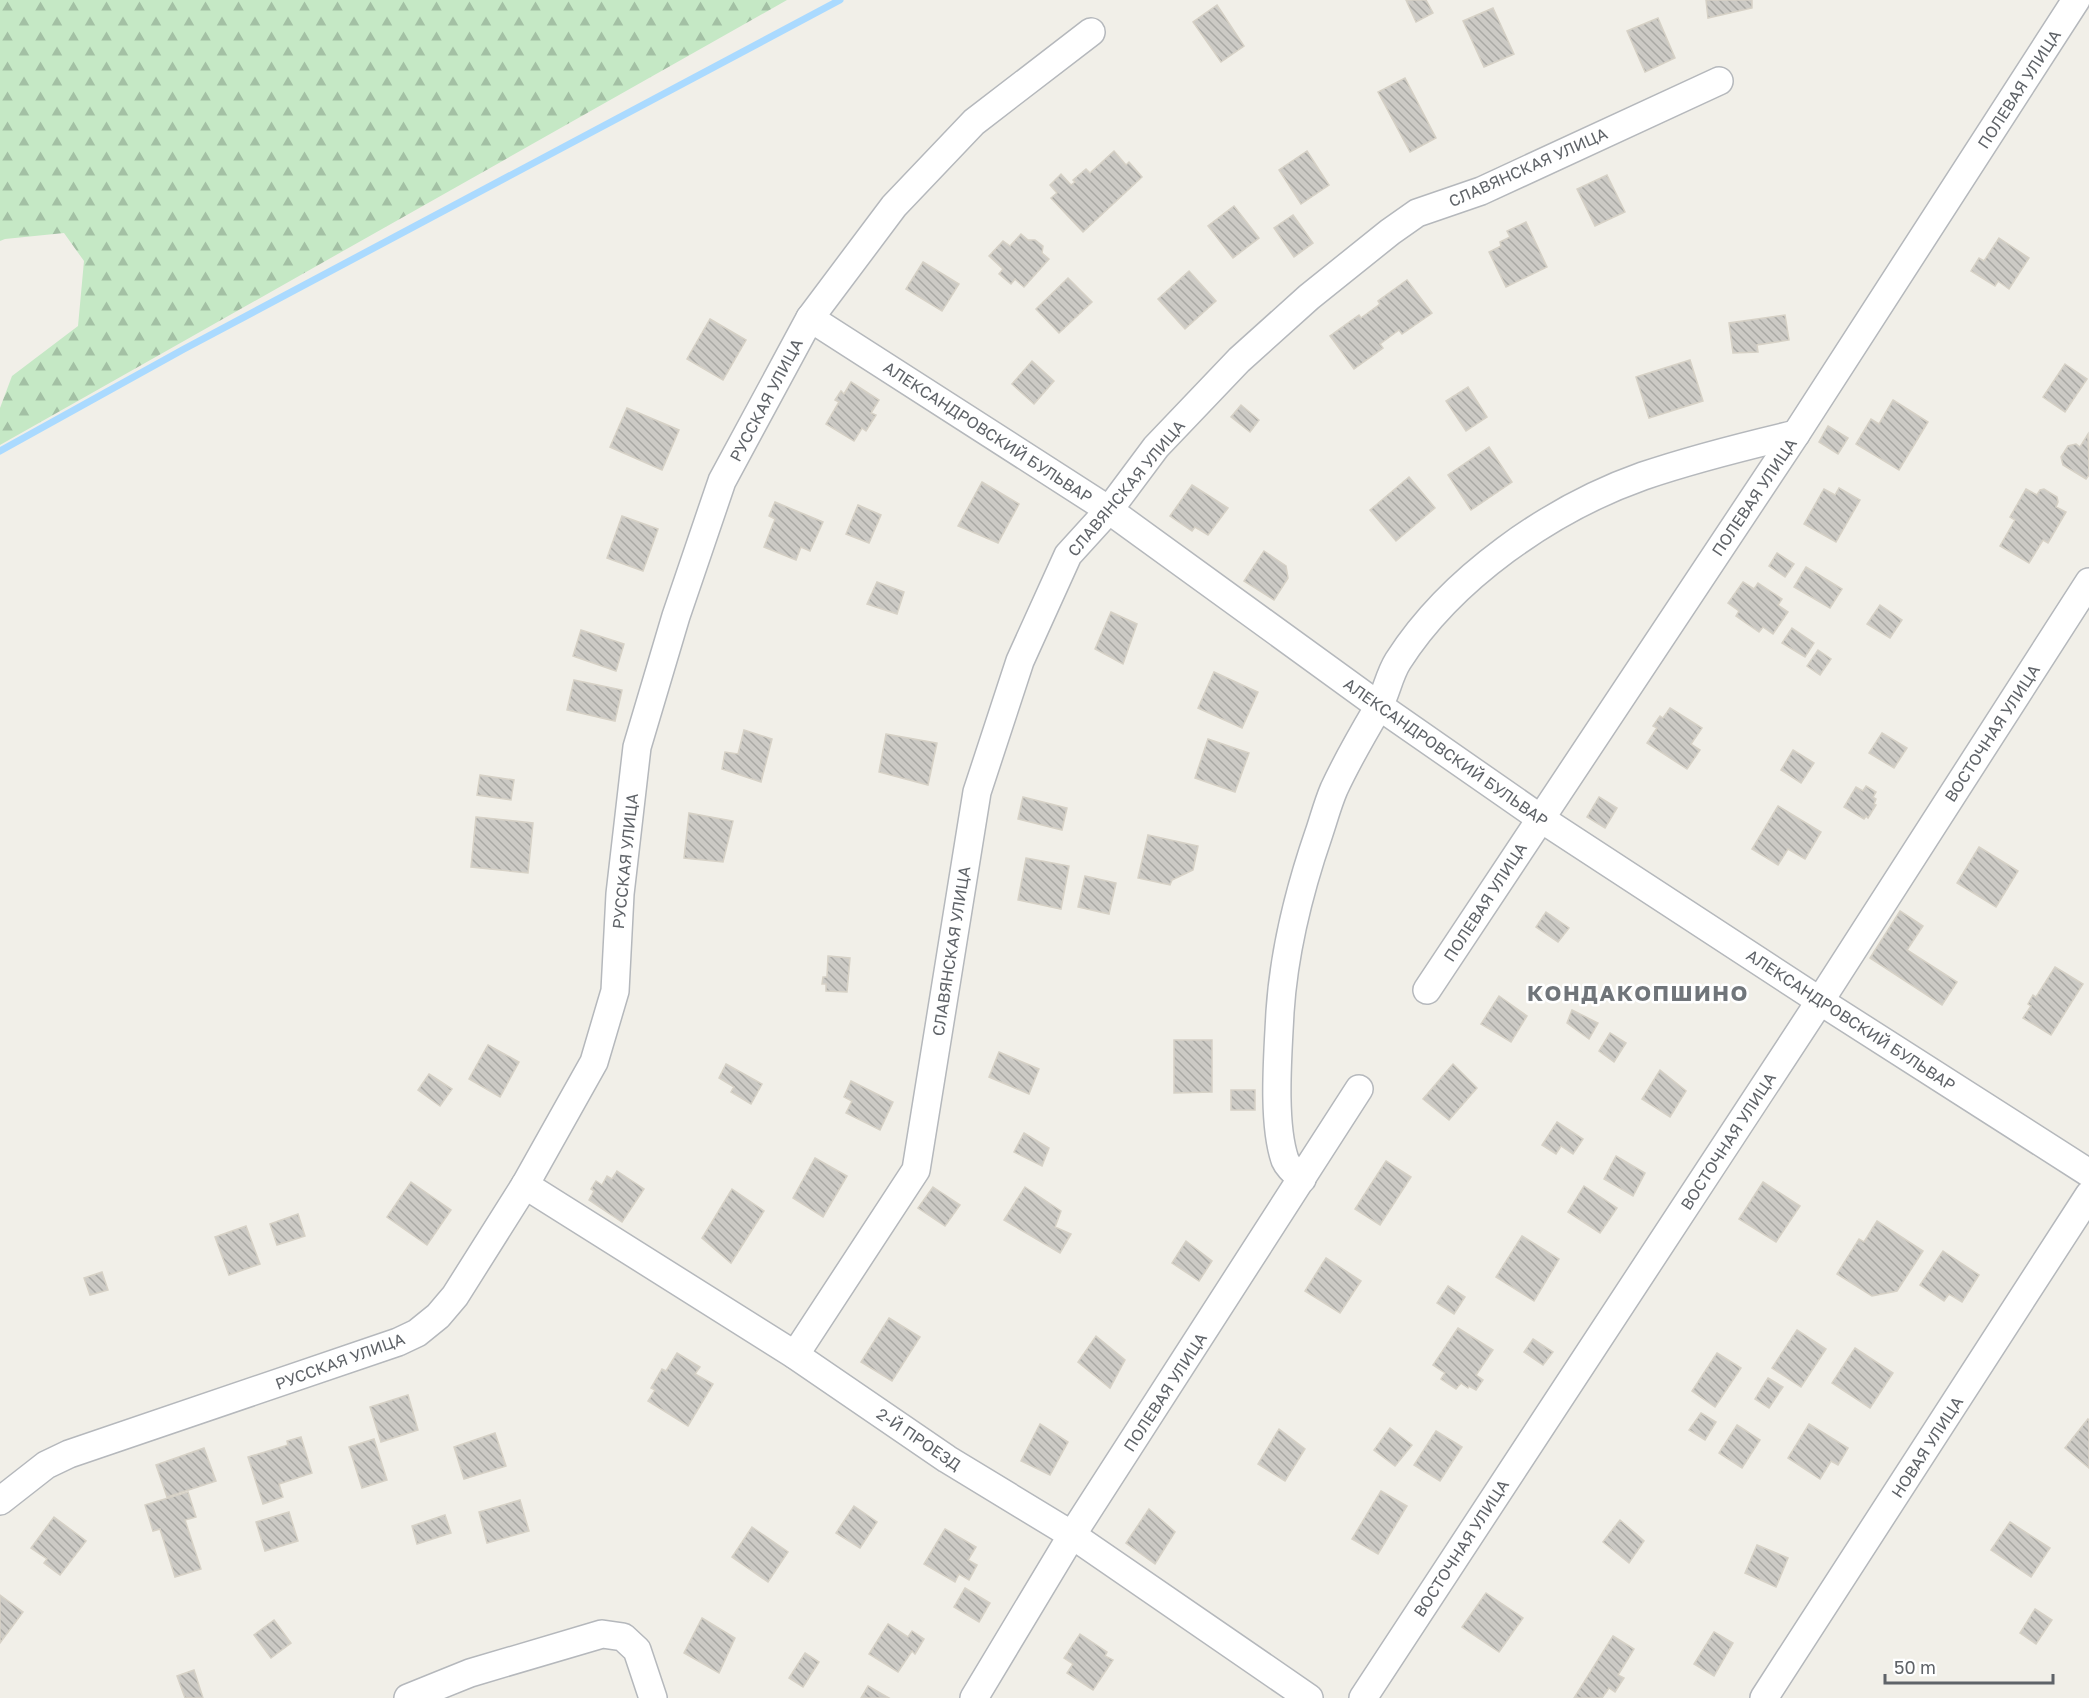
<svg xmlns="http://www.w3.org/2000/svg" width="2089" height="1698" font-family="'Golos Text',sans-serif">
  <defs>
    <pattern id="forest-firs" width="22" height="20" patternUnits="userSpaceOnUse" patternTransform="scale(1.5)"><rect width="22" height="20" fill="#c5e8c5"/><path d="M5 1l3.5 6h-7zM16 11l3.5 6h-7z" fill="#a3c0a4"/></pattern>
    <pattern id="building-back-hatch" width="6" height="6" patternUnits="userSpaceOnUse" patternTransform="scale(1.5)"><rect width="6" height="6" fill="#cccac5"/><path d="M-1 5l2 2M0 0l6 6M5-1l2 2" fill="none" stroke="#a9a8a4"/></pattern>
  </defs>
  <rect width="100%" height="100%" fill="#f1efe8"/>
  <path fill="url(#forest-firs)" d="M 0,0 L 787,0 L 0,445 L 0,408 L 12,376 L 78,326 L 84,261 L 64,233 L 5,239 L 0,241 Z"/>
  <g fill="none" stroke-linecap="round" stroke-linejoin="round">
    <path stroke="#aadaff" stroke-width="7" d="M 0,451 L 184,349 L 840,0"/>
  </g>
  <g fill="url(#building-back-hatch)" stroke="#d6d1c6" stroke-width="1.5">
    <path d="M 1406,0 L 1426,0 L 1433,13 L 1416,22 Z"/>
    <path d="M 1706,0 L 1752,0 L 1752,8 L 1708,18 Z"/>
    <path d="M 1217,5 L 1244,46 L 1221,62 L 1193,22 Z"/>
    <path d="M 1493,8 L 1514,54 L 1484,67 L 1463,21 Z"/>
    <path d="M 1658,18 L 1675,58 L 1645,72 L 1627,31 Z"/>
    <path d="M 1405,78 L 1436,138 L 1410,152 L 1378,92 Z"/>
    <path d="M 1114,151 L 1126,165 L 1129,162 L 1142,177 L 1083,232 L 1051,198 L 1057,193 L 1050,185 L 1061,174 L 1071,185 L 1075,182 L 1073,180 L 1086,169 L 1090,173 Z"/>
    <path d="M 1307,151 L 1329,185 L 1301,204 L 1279,170 Z"/>
    <path d="M 1607,175 L 1625,212 L 1595,226 L 1577,189 Z"/>
    <path d="M 1234,206 L 1259,238 L 1233,258 L 1208,226 Z"/>
    <path d="M 1293,215 L 1313,243 L 1294,257 L 1274,228 Z"/>
    <path d="M 1526,222 L 1547,267 L 1506,287 L 1489,252 L 1501,246 L 1500,242 L 1510,237 L 1507,231 Z"/>
    <path d="M 1021,234 L 1028,240 L 1035,240 L 1043,246 L 1042,253 L 1049,259 L 1024,287 L 1015,279 L 1011,284 L 999,274 L 1003,269 L 989,256 L 1003,241 L 1010,246 Z"/>
    <path d="M 1999,238 L 2029,258 L 2009,289 L 1998,281 L 1995,286 L 1971,271 L 1979,258 L 1984,261 Z"/>
    <path d="M 923,262 L 959,284 L 942,311 L 906,289 Z"/>
    <path d="M 1189,271 L 1216,301 L 1185,329 L 1158,299 Z"/>
    <path d="M 1068,278 L 1092,302 L 1059,333 L 1036,309 Z"/>
    <path d="M 1407,280 L 1432,313 L 1402,334 L 1399,330 L 1380,344 L 1383,348 L 1354,369 L 1330,336 L 1359,315 L 1361,318 L 1380,304 L 1378,301 Z"/>
    <path d="M 1785,315 L 1789,340 L 1757,345 L 1758,352 L 1733,353 L 1729,323 Z"/>
    <path d="M 710,319 L 746,340 L 723,380 L 687,359 Z"/>
    <path d="M 1690,360 L 1703,401 L 1649,418 L 1636,377 Z"/>
    <path d="M 1032,361 L 1054,381 L 1034,404 L 1012,384 Z"/>
    <path d="M 2065,364 L 2087,379 L 2065,412 L 2043,397 Z"/>
    <path d="M 851,382 L 879,400 L 871,413 L 876,415 L 866,431 L 862,428 L 854,441 L 826,424 L 839,402 L 835,400 L 841,391 L 844,394 Z"/>
    <path d="M 1468,387 L 1487,417 L 1466,431 L 1446,401 Z"/>
    <path d="M 1893,400 L 1928,422 L 1899,470 L 1856,444 L 1871,419 L 1879,424 Z"/>
    <path d="M 1241,405 L 1259,420 L 1250,432 L 1231,417 Z"/>
    <path d="M 627,408 L 679,430 L 662,470 L 610,447 Z"/>
    <path d="M 1828,426 L 1848,438 L 1838,454 L 1819,442 Z"/>
    <path d="M 2088,434 L 2089,475 L 2086,479 L 2063,465 L 2061,457 L 2068,446 L 2076,444 L 2080,447 Z"/>
    <path d="M 1489,447 L 1512,482 L 1471,510 L 1448,475 Z"/>
    <path d="M 1409,477 L 1435,508 L 1396,541 L 1370,510 Z"/>
    <path d="M 982,482 L 1019,504 L 998,543 L 958,526 Z"/>
    <path d="M 1192,485 L 1228,508 L 1208,535 L 1195,527 L 1192,531 L 1170,516 Z"/>
    <path d="M 1839,488 L 1860,500 L 1836,542 L 1804,524 L 1824,489 L 1835,495 Z"/>
    <path d="M 2026,489 L 2037,495 L 2040,490 L 2044,489 L 2057,497 L 2058,502 L 2056,507 L 2066,512 L 2048,543 L 2043,540 L 2029,563 L 2000,546 L 2015,520 L 2010,517 Z"/>
    <path d="M 775,502 L 823,522 L 810,551 L 801,547 L 796,560 L 764,547 L 775,519 L 769,516 Z"/>
    <path d="M 858,505 L 881,515 L 869,543 L 846,534 Z"/>
    <path d="M 622,516 L 658,529 L 643,571 L 607,558 Z"/>
    <path d="M 1264,551 L 1286,566 L 1288,578 L 1274,600 L 1244,581 Z"/>
    <path d="M 1777,553 L 1794,564 L 1785,577 L 1769,566 Z"/>
    <path d="M 1806,567 L 1842,589 L 1830,608 L 1794,587 Z"/>
    <path d="M 877,582 L 904,592 L 897,614 L 867,604 Z"/>
    <path d="M 1743,582 L 1754,589 L 1758,583 L 1782,599 L 1778,605 L 1788,612 L 1773,634 L 1763,627 L 1759,632 L 1736,616 L 1739,611 L 1728,603 Z"/>
    <path d="M 1880,605 L 1902,620 L 1890,638 L 1867,624 Z"/>
    <path d="M 1111,612 L 1137,624 L 1123,664 L 1095,649 Z"/>
    <path d="M 1792,628 L 1814,643 L 1805,657 L 1782,643 Z"/>
    <path d="M 581,630 L 624,644 L 616,671 L 573,656 Z"/>
    <path d="M 1818,650 L 1831,659 L 1820,675 L 1807,666 Z"/>
    <path d="M 1214,672 L 1258,692 L 1242,728 L 1198,708 Z"/>
    <path d="M 574,680 L 622,690 L 615,721 L 567,710 Z"/>
    <path d="M 1670,708 L 1702,728 L 1691,744 L 1700,750 L 1687,769 L 1647,743 L 1657,728 L 1653,726 L 1660,716 L 1663,718 Z"/>
    <path d="M 744,730 L 772,739 L 761,782 L 722,769 L 725,752 L 738,754 Z"/>
    <path d="M 1882,733 L 1907,748 L 1894,768 L 1869,753 Z"/>
    <path d="M 886,734 L 937,743 L 928,785 L 879,772 Z"/>
    <path d="M 1208,739 L 1249,753 L 1235,792 L 1195,778 Z"/>
    <path d="M 1793,750 L 1814,763 L 1801,783 L 1781,770 Z"/>
    <path d="M 480,775 L 514,780 L 511,800 L 477,795 Z"/>
    <path d="M 1866,786 L 1876,792 L 1873,797 L 1876,799 L 1874,804 L 1876,805 L 1868,818 L 1866,816 L 1864,819 L 1844,807 L 1856,787 L 1863,791 Z"/>
    <path d="M 1023,797 L 1067,808 L 1062,830 L 1018,819 Z"/>
    <path d="M 1599,797 L 1617,808 L 1605,828 L 1587,817 Z"/>
    <path d="M 1778,806 L 1821,832 L 1805,859 L 1788,849 L 1778,865 L 1752,849 Z"/>
    <path d="M 689,813 L 733,821 L 723,862 L 684,858 Z"/>
    <path d="M 476,817 L 533,823 L 528,873 L 471,867 Z"/>
    <path d="M 1148,835 L 1198,846 L 1193,870 L 1172,880 L 1170,885 L 1138,878 Z"/>
    <path d="M 1979,847 L 2018,871 L 1996,907 L 1957,883 Z"/>
    <path d="M 1026,858 L 1069,866 L 1061,909 L 1018,900 Z"/>
    <path d="M 1085,876 L 1116,883 L 1109,914 L 1078,907 Z"/>
    <path d="M 1900,911 L 1923,926 L 1907,950 L 1957,982 L 1942,1005 L 1870,958 Z"/>
    <path d="M 1546,912 L 1569,928 L 1558,942 L 1536,927 Z"/>
    <path d="M 828,956 L 850,958 L 847,992 L 826,991 L 826,984 L 822,984 L 823,977 L 827,977 Z"/>
    <path d="M 2055,967 L 2083,984 L 2051,1035 L 2023,1018 L 2031,1006 L 2028,1004 L 2033,995 L 2036,997 Z"/>
    <path d="M 1499,996 L 1527,1016 L 1511,1042 L 1481,1024 Z"/>
    <path d="M 1572,1010 L 1598,1023 L 1589,1039 L 1567,1023 Z"/>
    <path d="M 1610,1033 L 1626,1043 L 1614,1062 L 1599,1051 Z"/>
    <path d="M 1174,1040 L 1212,1040 L 1212,1092 L 1174,1093 Z"/>
    <path d="M 488,1045 L 519,1062 L 500,1097 L 469,1079 Z"/>
    <path d="M 999,1052 L 1039,1069 L 1029,1094 L 989,1077 Z"/>
    <path d="M 726,1064 L 762,1084 L 751,1104 L 731,1092 L 734,1087 L 719,1078 Z"/>
    <path d="M 1453,1064 L 1477,1088 L 1449,1120 L 1423,1099 Z"/>
    <path d="M 1660,1070 L 1686,1091 L 1670,1117 L 1642,1099 Z"/>
    <path d="M 429,1074 L 452,1089 L 440,1106 L 418,1090 Z"/>
    <path d="M 851,1081 L 893,1102 L 880,1130 L 846,1113 L 852,1101 L 844,1097 Z"/>
    <rect x="1231" y="1090" width="24" height="20"/>
    <path d="M 1557,1122 L 1583,1139 L 1573,1154 L 1561,1146 L 1556,1154 L 1542,1145 Z"/>
    <path d="M 1024,1133 L 1049,1148 L 1042,1166 L 1014,1152 Z"/>
    <path d="M 1616,1156 L 1645,1173 L 1633,1196 L 1604,1179 Z"/>
    <path d="M 815,1158 L 847,1176 L 823,1217 L 793,1198 Z"/>
    <path d="M 1386,1161 L 1411,1177 L 1380,1225 L 1355,1209 Z"/>
    <path d="M 617,1171 L 644,1189 L 622,1222 L 589,1200 L 594,1191 L 591,1189 L 596,1181 L 602,1185 L 607,1176 L 612,1179 Z"/>
    <path d="M 411,1182 L 451,1210 L 427,1245 L 387,1217 Z"/>
    <path d="M 1763,1182 L 1800,1206 L 1776,1242 L 1739,1219 Z"/>
    <path d="M 1584,1186 L 1617,1208 L 1600,1233 L 1568,1212 Z"/>
    <path d="M 933,1187 L 960,1205 L 945,1226 L 918,1208 Z"/>
    <path d="M 1025,1187 L 1061,1211 L 1055,1227 L 1071,1234 L 1060,1253 L 1004,1220 Z"/>
    <path d="M 732,1189 L 764,1211 L 731,1263 L 702,1238 Z"/>
    <path d="M 298,1214 L 305,1236 L 277,1245 L 270,1224 Z"/>
    <path d="M 1877,1221 L 1923,1251 L 1897,1291 L 1872,1296 L 1837,1274 L 1859,1239 L 1864,1242 Z"/>
    <path d="M 246,1226 L 260,1264 L 229,1275 L 215,1237 Z"/>
    <path d="M 1522,1236 L 1559,1259 L 1534,1301 L 1496,1277 Z"/>
    <path d="M 1186,1241 L 1212,1261 L 1199,1281 L 1172,1263 Z"/>
    <path d="M 1943,1251 L 1979,1275 L 1962,1302 L 1949,1294 L 1944,1301 L 1920,1285 Z"/>
    <path d="M 1326,1258 L 1361,1281 L 1340,1313 L 1305,1291 Z"/>
    <path d="M 102,1272 L 108,1290 L 90,1295 L 84,1278 Z"/>
    <path d="M 1448,1286 L 1465,1297 L 1454,1314 L 1437,1303 Z"/>
    <path d="M 889,1318 L 920,1337 L 892,1381 L 861,1362 Z"/>
    <path d="M 1458,1328 L 1493,1350 L 1476,1375 L 1483,1380 L 1476,1390 L 1469,1386 L 1468,1388 L 1461,1383 L 1456,1389 L 1441,1379 L 1445,1373 L 1433,1365 Z"/>
    <path d="M 1797,1330 L 1826,1349 L 1801,1387 L 1772,1368 Z"/>
    <path d="M 1096,1336 L 1125,1360 L 1110,1388 L 1078,1362 Z"/>
    <path d="M 1533,1339 L 1553,1352 L 1543,1365 L 1524,1352 Z"/>
    <path d="M 1855,1348 L 1893,1373 L 1870,1408 L 1832,1383 Z"/>
    <path d="M 677,1353 L 700,1367 L 695,1374 L 713,1384 L 688,1426 L 648,1401 L 655,1390 L 651,1388 L 662,1369 L 666,1371 Z"/>
    <path d="M 1717,1353 L 1741,1368 L 1715,1407 L 1692,1391 Z"/>
    <path d="M 1768,1378 L 1783,1387 L 1769,1408 L 1755,1399 Z"/>
    <path d="M 408,1395 L 418,1430 L 381,1442 L 370,1407 Z"/>
    <path d="M 1701,1413 L 1716,1422 L 1705,1440 L 1689,1430 Z"/>
    <path d="M 2088,1419 L 2089,1420 L 2089,1468 L 2065,1448 Z"/>
    <path d="M 1040,1424 L 1068,1442 L 1050,1475 L 1021,1461 Z"/>
    <path d="M 1809,1424 L 1848,1448 L 1838,1465 L 1831,1461 L 1820,1479 L 1788,1458 Z"/>
    <path d="M 1737,1425 L 1760,1440 L 1742,1468 L 1719,1453 Z"/>
    <path d="M 1390,1428 L 1412,1445 L 1395,1466 L 1374,1450 Z"/>
    <path d="M 1279,1429 L 1305,1449 L 1285,1481 L 1258,1464 Z"/>
    <path d="M 1436,1431 L 1462,1447 L 1440,1481 L 1414,1465 Z"/>
    <path d="M 495,1433 L 506,1466 L 464,1479 L 454,1447 Z"/>
    <path d="M 301,1437 L 312,1473 L 279,1484 L 283,1497 L 263,1504 L 248,1457 L 288,1445 L 287,1441 Z"/>
    <path d="M 374,1439 L 387,1480 L 362,1488 L 349,1447 Z"/>
    <path d="M 204,1448 L 216,1481 L 167,1497 L 156,1465 Z"/>
    <path d="M 1381,1491 L 1407,1506 L 1378,1554 L 1352,1539 Z"/>
    <path d="M 188,1492 L 196,1517 L 185,1520 L 201,1569 L 175,1577 L 160,1529 L 153,1531 L 145,1505 Z"/>
    <path d="M 520,1500 L 529,1531 L 487,1543 L 479,1512 Z"/>
    <path d="M 854,1506 L 877,1522 L 860,1548 L 836,1533 Z"/>
    <path d="M 1149,1509 L 1175,1532 L 1155,1564 L 1126,1543 Z"/>
    <path d="M 289,1512 L 298,1541 L 265,1551 L 256,1522 Z"/>
    <path d="M 445,1515 L 451,1533 L 417,1544 L 412,1526 Z"/>
    <path d="M 54,1517 L 86,1541 L 60,1575 L 44,1563 L 47,1559 L 31,1548 Z"/>
    <path d="M 1620,1520 L 1644,1541 L 1629,1563 L 1603,1542 Z"/>
    <path d="M 2010,1522 L 2050,1548 L 2031,1577 L 1991,1550 Z"/>
    <path d="M 752,1527 L 788,1552 L 768,1582 L 732,1557 Z"/>
    <path d="M 945,1529 L 976,1547 L 968,1560 L 977,1565 L 969,1580 L 959,1574 L 955,1582 L 924,1564 Z"/>
    <path d="M 1757,1545 L 1788,1558 L 1776,1587 L 1745,1573 Z"/>
    <path d="M 965,1588 L 990,1603 L 979,1622 L 954,1607 Z"/>
    <path d="M 1486,1593 L 1523,1618 L 1499,1652 L 1462,1627 Z"/>
    <path d="M 0,1595 L 23,1612 L 0,1643 Z"/>
    <path d="M 2035,1609 L 2052,1620 L 2036,1644 L 2020,1633 Z"/>
    <path d="M 702,1618 L 735,1638 L 719,1673 L 684,1653 Z"/>
    <path d="M 274,1620 L 291,1643 L 271,1658 L 254,1635 Z"/>
    <path d="M 888,1624 L 908,1637 L 912,1631 L 924,1639 L 915,1654 L 912,1651 L 898,1672 L 869,1654 Z"/>
    <path d="M 1714,1632 L 1733,1643 L 1714,1676 L 1694,1664 Z"/>
    <path d="M 1080,1634 L 1107,1652 L 1105,1656 L 1113,1660 L 1093,1690 L 1067,1673 L 1073,1664 L 1064,1658 Z"/>
    <path d="M 1613,1636 L 1634,1649 L 1618,1675 L 1624,1678 L 1615,1692 L 1609,1688 L 1602,1698 L 1574,1698 Z"/>
    <path d="M 805,1653 L 819,1662 L 803,1687 L 789,1678 Z"/>
    <path d="M 194,1670 L 203,1698 L 185,1698 L 177,1676 Z"/>
    <path d="M 868,1686 L 889,1698 L 861,1698 Z"/>
  </g>
  <g fill="none" stroke-linecap="round" stroke-linejoin="round">
    <g stroke="#b5b8bc" stroke-width="30">
      <g id="minor">
        <path d="M 810,318 L 1109,510 L 1379,706 L 1540,818 L 1820,1001 L 2089,1173"/>
        <path d="M 1427,990 L 1796,434 L 2076,0"/>
        <path d="M 1302,1179 C 1296,1174 1288,1167 1285,1160 C 1272,1122 1278,1053 1280,1012 C 1284,951 1299,891 1319,833 C 1324,818 1328,803 1334,789 C 1347,761 1362,735 1378,708 C 1386,694 1389,675 1398,661 C 1451,578 1550,509 1643,476 C 1693,459 1745,446 1796,434"/>
        <path d="M 525,1185 L 795,1355 L 947,1459 L 1072,1535 L 1309,1698"/>
        <path d="M 795,1355 L 916,1170 L 977,792 L 1020,661 L 1068,555 L 1109,510 L 1156,447 L 1239,360 L 1309,297 L 1390,232 L 1417,213 L 1481,191 L 1719,81"/>
        <path d="M 0,1501 L 46,1465 L 69,1454 L 398,1342 L 417,1333 L 438,1316 L 455,1296 L 525,1185 L 594,1062 L 615,991 L 620,894 L 637,747 L 676,616 L 722,481 L 810,318 L 894,206 L 974,122 L 1091,32"/>
        <path d="M 408,1698 L 470,1673 L 602,1634 L 623,1637 L 637,1650 L 653,1698"/>
        <path d="M 974,1698 L 1072,1535 L 1359,1089"/>
        <path d="M 1363,1698 L 1820,1001 L 2089,582"/>
        <path d="M 1764,1698 L 2089,1195"/>
      </g>
    </g>
    <use href="#minor" stroke="#fff" stroke-width="27"/>
  </g>
  <g text-anchor="middle" stroke-width="5" stroke-linejoin="round" paint-order="stroke">
    <g font-size="16" fill="#5f6368" stroke="#fff">
      <text transform="translate(2019 89) rotate(-57)" y="6">ПОЛЕВАЯ УЛИЦА</text>
      <text transform="translate(1528 167) rotate(-24)" y="6">СЛАВЯНСКАЯ УЛИЦА</text>
      <text transform="translate(766 400) rotate(-62)" y="6">РУССКАЯ УЛИЦА</text>
      <text transform="translate(988 432) rotate(33)" y="6">АЛЕКСАНДРОВСКИЙ БУЛЬВАР</text>
      <text transform="translate(1126 488) rotate(-50)" y="6">СЛАВЯНСКАЯ УЛИЦА</text>
      <text transform="translate(1754 497) rotate(-56)" y="6">ПОЛЕВАЯ УЛИЦА</text>
      <text transform="translate(1992 733) rotate(-57)" y="6">ВОСТОЧНАЯ УЛИЦА</text>
      <text transform="translate(1446 752) rotate(35)" y="6">АЛЕКСАНДРОВСКИЙ БУЛЬВАР</text>
      <text transform="translate(625 861) rotate(-84)" y="6">РУССКАЯ УЛИЦА</text>
      <text transform="translate(1485 902) rotate(-57)" y="6">ПОЛЕВАЯ УЛИЦА</text>
      <text transform="translate(951 951) rotate(-81)" y="6">СЛАВЯНСКАЯ УЛИЦА</text>
      <text transform="translate(1851 1020) rotate(33)" y="6">АЛЕКСАНДРОВСКИЙ БУЛЬВАР</text>
      <text transform="translate(1728 1141) rotate(-57)" y="6">ВОСТОЧНАЯ УЛИЦА</text>
      <text transform="translate(340 1361) rotate(-20)" y="6">РУССКАЯ УЛИЦА</text>
      <text transform="translate(1165 1392) rotate(-57)" y="6">ПОЛЕВАЯ УЛИЦА</text>
      <text transform="translate(919 1439) rotate(34)" y="6">2-Й ПРОЕЗД</text>
      <text transform="translate(1927 1447) rotate(-57)" y="6">НОВАЯ УЛИЦА</text>
      <text transform="translate(1461 1548) rotate(-57)" y="6">ВОСТОЧНАЯ УЛИЦА</text>
    </g>
    <g font-size="22" font-weight="bold" letter-spacing="1.5" fill="#70757a" stroke="#fff">
      <text x="1638" y="1001">КОНДАКОПШИНО</text>
    </g>
  </g>
  <path d="M1885 1674v9h168v-9" fill="none" stroke="#5f6368" stroke-width="3"/>
  <text x="1894" y="1674" font-size="18" fill="#5f6368" stroke="#ffffff" stroke-width="4.5" paint-order="stroke">50 m</text>
</svg>
